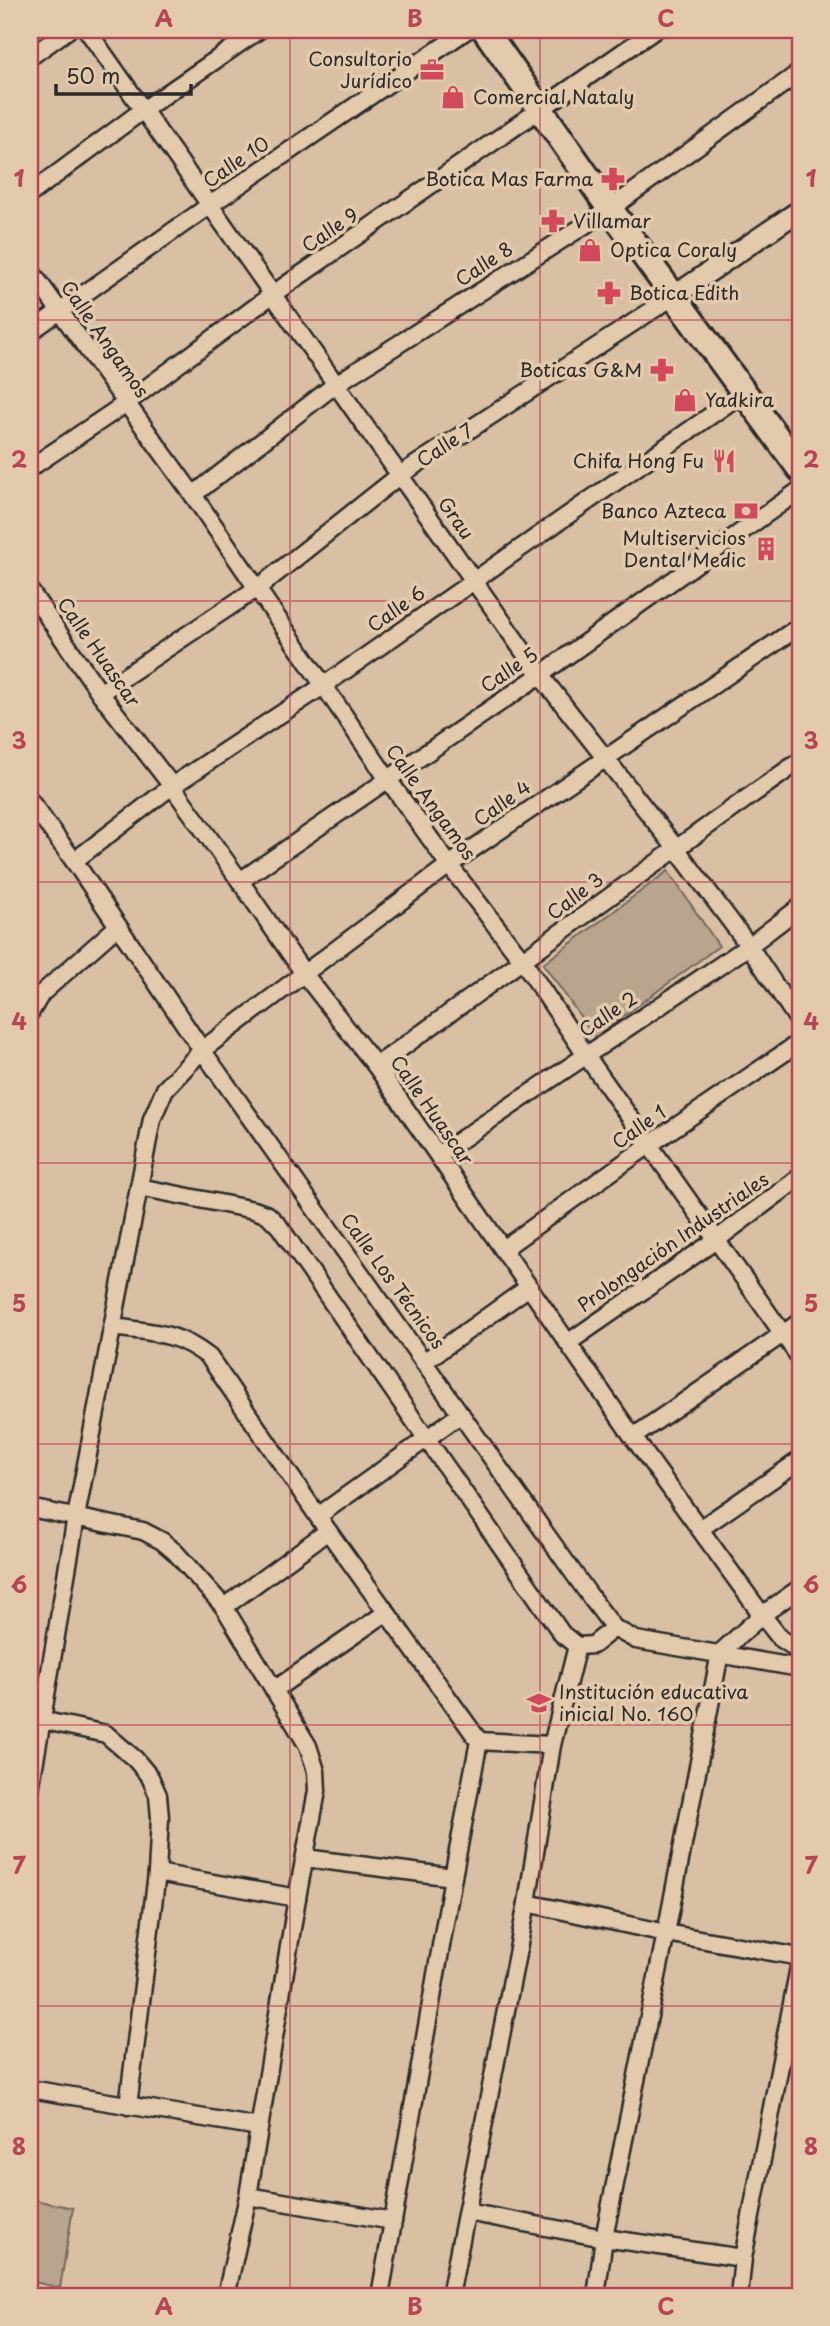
<svg xmlns="http://www.w3.org/2000/svg" width="830" height="2326" font-family="'Playpen Sans',sans-serif">
  <rect width="100%" height="100%" fill="#d9c0a4"/>
  <filter id="ink" filterUnits="userSpaceOnUse"><feTurbulence type="fractalNoise" baseFrequency=".0143" numOctaves="2"/><feDisplacementMap in="SourceGraphic" scale="14" xChannelSelector="R" yChannelSelector="G"/><feConvolveMatrix kernelMatrix="1 2 1 2 8 2 1 2 1" color-interpolation-filters="sRGB"/></filter>
  <g filter="url(#ink)">
    <g fill="#b9a58e" stroke="#72685c" stroke-width="2">
      <path d="M 668,871 L 719,946 L 595,1037 L 543,964 Z"/>
      <path d="M 30,2199 L 73,2208 L 60,2288 L 30,2281 Z"/>
    </g>
    <g fill="none" stroke-linecap="round" stroke-linejoin="round">
      <g stroke="#2b2b2b" stroke-width="21">
        <g id="minor">
          <path d="M 87,30 L 540,675 L 675,847 L 749,946 L 800,1023"/>
          <path d="M 30,57 L 68,30"/>
          <path d="M 30,194 L 143,110 L 259,30"/>
          <path d="M 30,270 L 193,495 L 387,778 L 449,865 L 523,961 L 585,1054 L 800,1358"/>
          <path d="M 30,332 L 210,205 L 467,30"/>
          <path d="M 30,468 L 125,404 L 273,294 L 655,30"/>
          <path d="M 193,495 L 336,384 L 610,209 L 800,72"/>
          <path d="M 30,591 L 100,693 L 172,786 L 240,881 L 305,975 L 376,1066 L 633,1437 L 762,1615 L 780,1638 L 800,1651"/>
          <path d="M 100,693 L 259,587 L 400,475 L 674,296"/>
          <path d="M 30,801 L 74,861 L 202,1050 L 592,1599 L 614,1628 L 636,1640 L 800,1668"/>
          <path d="M 74,861 L 172,786 L 323,686 L 743,393"/>
          <path d="M 240,881 L 540,675 L 800,490"/>
          <path d="M 30,1013 L 41,994 L 118,926"/>
          <path d="M 376,1066 C 518,965 657,860 800,761"/>
          <path d="M 438,1155 L 749,946 L 800,907"/>
          <path d="M 139,1187 L 254,1210 L 268,1215 L 279,1226 L 562,1634 L 577,1646 L 552,1745 L 527,1903 L 450,2296"/>
          <path d="M 503,1249 L 649,1145 L 800,1042"/>
          <path d="M 113,1327 C 154,1333 175,1331 209,1357 L 328,1531 L 479,1741 L 453,1877 L 380,2296"/>
          <path d="M 569,1342 L 716,1240 L 800,1177"/>
          <path d="M 425,1361 L 529,1287"/>
          <path d="M 633,1437 L 800,1322"/>
          <path d="M 30,1508 L 143,1531 L 162,1541 L 175,1552 L 224,1607 L 308,1746 L 316,1771 L 317,1791 L 297,1898 L 248,2196 L 226,2296"/>
          <path d="M 318,1516 L 461,1414"/>
          <path d="M 700,1529 L 800,1460"/>
          <path d="M 224,1607 L 328,1531"/>
          <path d="M 577,1646 L 593,1645 L 614,1628"/>
          <path d="M 274,1690 L 387,1612"/>
          <path d="M 41,1720 L 106,1734 L 135,1759 L 150,1777 L 158,1795 L 160,1818 L 157,1873 L 128,2106"/>
          <path d="M 479,1741 L 552,1745"/>
          <path d="M 30,1790 L 76,1517 L 152,1119 L 165,1089 L 202,1050 L 449,865 L 800,626"/>
          <path d="M 305,1858 L 453,1877"/>
          <path d="M 157,1873 L 297,1898"/>
          <path d="M 527,1903 L 666,1933 L 800,1957"/>
          <path d="M 30,2089 L 259,2127"/>
          <path d="M 248,2196 L 393,2221"/>
          <path d="M 467,2212 L 604,2238 L 743,2258"/>
          <path d="M 596,2296 L 604,2238 L 666,1933 L 720,1653 L 762,1615 L 800,1588"/>
          <path d="M 739,2296 L 743,2258 L 800,1962"/>
        </g>
      </g>
      <g stroke="#2b2b2b" stroke-width="24">
        <path id="tertiary" d="M 674,296 L 800,210"/>
      </g>
      <g stroke="#2b2b2b" stroke-width="30">
        <path id="primary" d="M 485,30 L 610,209 L 800,469"/>
      </g>
      <use href="#minor" stroke="#e4caac" stroke-width="16"/>
      <use href="#tertiary" stroke="#e4caac" stroke-width="19"/>
      <use href="#primary" stroke="#e4caac" stroke-width="24"/>
    </g>
  </g>
  <path fill="none" stroke="#b84454" stroke-width="2" stroke-opacity="0.55" d="M 290,30 L 290,2296M 540,30 L 540,2296M 30,320 L 800,320M 30,601 L 800,601M 30,882 L 800,882M 30,1163 L 800,1163M 30,1444 L 800,1444M 30,1725 L 800,1725M 30,2006 L 800,2006"/>
  <defs>
    <g id="office-bare" transform="scale(1.89)"><path d="M-6-3h4V-5.5h4V-3h4V5H-6ZM-1-4.5V-3h2v-1.5ZM-6 0V1H6V0Z" fill="#d1495b" stroke="#e4caac" stroke-width="2.5" paint-order="stroke"/></g>
    <g id="shop-bare" transform="scale(1.89)"><path d="M-5-2.5h2.3a2.7 3.5 0 0 1 5.4 0H5L5.5 6h-11ZM-1.5-2.5h3a1.5 2.3 0 0 0-3 0Z" fill="#d1495b" stroke="#e4caac" stroke-width="2.5" paint-order="stroke"/></g>
    <g id="pharmacy-bare" transform="scale(1.89)"><path d="M-2-6h4v4h4v4h-4v4h-4v-4h-4v-4h4Z" fill="#d1495b" stroke="#e4caac" stroke-width="2.5" paint-order="stroke"/></g>
    <g id="restaurant-bare" transform="scale(1.89)"><path d="M-5-6h1v4h1v-4h1v4h1v-4h1v5L-1.5 .5V6h-2V.5L-5-1ZM5-6V6H3V1.5H1.5Q1.5-4 5-6Z" fill="#d1495b" stroke="#e4caac" stroke-width="2.5" paint-order="stroke"/></g>
    <g id="bank-bare" transform="scale(1.89)"><path d="M-6-4H6V4H-6ZM0-2.3a2.3 2.3 0 1 0 0 4.6a2.3 2.3 0 1 0 0-4.6Z" fill="#d1495b" stroke="#e4caac" stroke-width="2.5" paint-order="stroke"/></g>
    <g id="building-bare" transform="scale(1.89)"><path d="M-4-6H4V6H1V3H-1V6H-4ZM-2.5-4.3h1.7v1.8h-1.7ZM.8-4.3h1.7v1.8H.8ZM-2.5-1h1.7V.8h-1.7ZM.8-1h1.7V.8H.8Z" fill="#d1495b" stroke="#e4caac" stroke-width="2.5" paint-order="stroke"/></g>
    <g id="school-bare" transform="scale(1.89)"><path d="M0-5L7-2L0 1L-7-2ZM-4 1L0 2.5L4 1V4Q0 6-4 4Z" fill="#d1495b" stroke="#e4caac" stroke-width="2.5" paint-order="stroke"/></g>
  </defs>
  <g fill-rule="evenodd">
    <use href="#office-bare" x="432" y="70"/>
    <use href="#shop-bare" x="453" y="97"/>
    <use href="#pharmacy-bare" x="613" y="179"/>
    <use href="#pharmacy-bare" x="553" y="221"/>
    <use href="#shop-bare" x="590" y="250"/>
    <use href="#pharmacy-bare" x="609" y="293"/>
    <use href="#pharmacy-bare" x="662" y="370"/>
    <use href="#shop-bare" x="685" y="400"/>
    <use href="#restaurant-bare" x="724" y="461"/>
    <use href="#bank-bare" x="746" y="511"/>
    <use href="#building-bare" x="766" y="549"/>
    <use href="#school-bare" x="539" y="1703"/>
  </g>
  <g text-anchor="middle" stroke-width="7" stroke-linejoin="round" paint-order="stroke">
    <g font-size="19" fill="#2b2b2b" stroke="#e4caac" text-anchor="end">
      <text x="412" y="66">Consultorio<tspan x="412" dy="22">Jurídico</tspan></text>
      <text x="473" y="104" text-anchor="start">Comercial Nataly</text>
      <text x="593" y="186">Botica Mas Farma</text>
      <text x="573" y="228" text-anchor="start">Villamar</text>
      <text x="610" y="257" text-anchor="start">Optica Coraly</text>
      <text x="629" y="300" text-anchor="start">Botica Edith</text>
      <text x="642" y="377">Boticas G&amp;M</text>
      <text x="705" y="407" text-anchor="start">Yadkira</text>
      <text x="704" y="468">Chifa Hong Fu</text>
      <text x="726" y="518">Banco Azteca</text>
      <text x="746" y="545">Multiservicios<tspan x="746" dy="22">Dental Medic</tspan></text>
      <text x="559" y="1699" text-anchor="start">Institución educativa<tspan x="559" dy="22">inicial No. 160</tspan></text>
    </g>
    <g font-size="19" fill="#2b2b2b" stroke="#e4caac">
      <text transform="translate(236 162) rotate(-34)" y="7">Calle 10</text>
      <text transform="translate(330 230) rotate(-34)" y="7">Calle 9</text>
      <text transform="translate(484 264) rotate(-33)" y="7">Calle 8</text>
      <text transform="translate(105 339) rotate(55)" y="7">Calle Angamos</text>
      <text transform="translate(445 445) rotate(-33)" y="7">Calle 7</text>
      <text transform="translate(456 518) rotate(55)" y="7">Grau</text>
      <text transform="translate(396 609) rotate(-35)" y="7">Calle 6</text>
      <text transform="translate(99 652) rotate(55)" y="7">Calle Huascar</text>
      <text transform="translate(509 670) rotate(-34)" y="7">Calle 5</text>
      <text transform="translate(431 802) rotate(54)" y="7">Calle Angamos</text>
      <text transform="translate(502 803) rotate(-35)" y="7">Calle 4</text>
      <text transform="translate(575 896) rotate(-37)" y="7">Calle 3</text>
      <text transform="translate(608 1014) rotate(-34)" y="7">Calle 2</text>
      <text transform="translate(432 1110) rotate(55)" y="7">Calle Huascar</text>
      <text transform="translate(639 1127) rotate(-35)" y="7">Calle 1</text>
      <text transform="translate(673 1242) rotate(-35)" y="7">Prolongación Industriales</text>
      <text transform="translate(393 1281) rotate(54)" y="7">Calle Los Técnicos</text>
    </g>
  </g>
  <rect width="830" height="2326" fill="none" stroke="#e4caac" stroke-width="77"/>
  <path d="M56 84v10h135v-10" fill="none" stroke="#2b2b2b" stroke-width="3.5"/>
  <text x="66" y="84" font-size="21" fill="#2b2b2b" stroke="#e4caac" stroke-width="5" paint-order="stroke">50 m</text>
  <rect x="38" y="38" width="754" height="2250" fill="none" stroke="#b84454" stroke-width="2.5"/>
  <g font-size="23" text-anchor="middle" font-weight="bold" fill="#b84454">
    <text x="164" y="27">A</text>
    <text x="415" y="27">B</text>
    <text x="666" y="27">C</text>
    <text x="19" y="187">1</text>
    <text x="811" y="187">1</text>
    <text x="19" y="468">2</text>
    <text x="811" y="468">2</text>
    <text x="19" y="749">3</text>
    <text x="811" y="749">3</text>
    <text x="19" y="1030">4</text>
    <text x="811" y="1030">4</text>
    <text x="19" y="1312">5</text>
    <text x="811" y="1312">5</text>
    <text x="19" y="1593">6</text>
    <text x="811" y="1593">6</text>
    <text x="19" y="1874">7</text>
    <text x="811" y="1874">7</text>
    <text x="19" y="2155">8</text>
    <text x="811" y="2155">8</text>
    <text x="164" y="2315">A</text>
    <text x="415" y="2315">B</text>
    <text x="666" y="2315">C</text>
  </g>
</svg>
